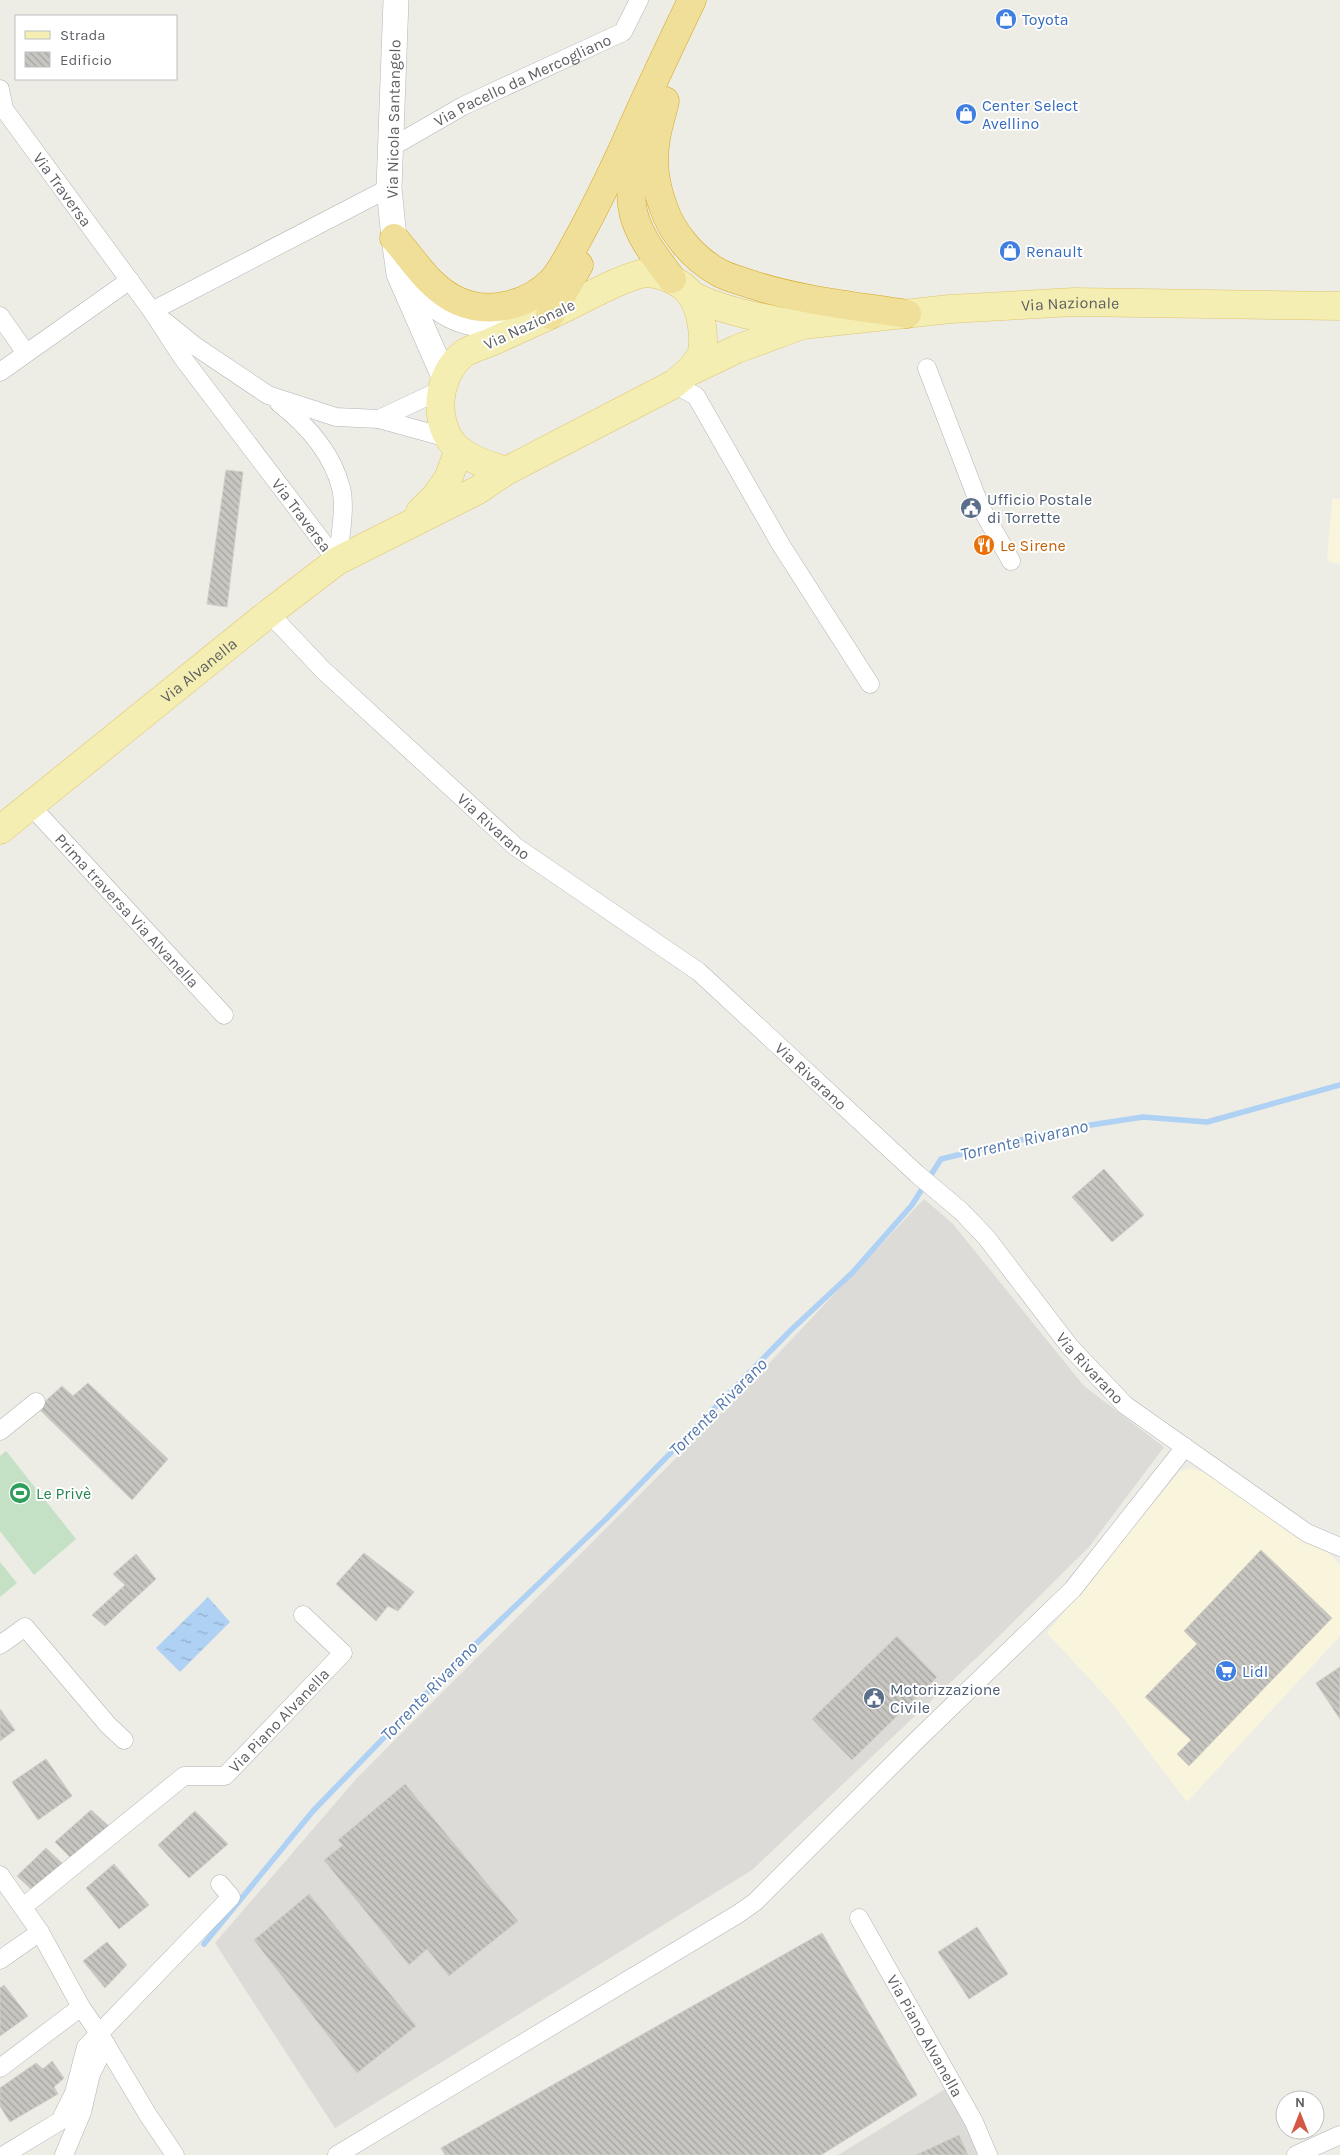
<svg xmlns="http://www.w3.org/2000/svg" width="1340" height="2155" font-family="Karla,sans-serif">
  <defs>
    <pattern id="water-ripples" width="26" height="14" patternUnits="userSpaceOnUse" patternTransform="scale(1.25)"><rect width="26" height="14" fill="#aed1f4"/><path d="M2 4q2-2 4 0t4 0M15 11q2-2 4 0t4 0" fill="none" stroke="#91adc9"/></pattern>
    <pattern id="building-back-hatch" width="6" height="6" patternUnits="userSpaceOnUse" patternTransform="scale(1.25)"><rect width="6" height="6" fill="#c8c6c1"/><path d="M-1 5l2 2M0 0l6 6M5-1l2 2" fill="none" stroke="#a6a4a0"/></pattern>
  </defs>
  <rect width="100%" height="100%" fill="#edece5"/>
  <g fill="#f9f5dd">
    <path d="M 1332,499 L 1340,499 L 1340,564 L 1327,561 Z"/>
    <path d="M 1189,1468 L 1208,1473 L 1302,1541 L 1327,1551 L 1340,1565 L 1340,1636 L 1187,1802 L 1111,1702 L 1047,1633 L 1179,1472 Z"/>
  </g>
  <g fill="#dcdbd7">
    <path d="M 924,1199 L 953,1224 L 1084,1386 L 1164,1447 L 1089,1547 L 990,1645 L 752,1870 L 335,2128 L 215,1943 L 356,1779 L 741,1393 Z"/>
    <path d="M 947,2088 L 968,2128 L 979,2155 L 838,2155 Z"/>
  </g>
  <g fill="#c4e1c6">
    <path d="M 6,1451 L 76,1539 L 34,1575 L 0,1531 L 0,1456 Z"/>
    <path d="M 0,1562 L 17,1583 L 0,1597 Z"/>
  </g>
  <path fill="url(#water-ripples)" d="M 208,1597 L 230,1622 L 180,1672 L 156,1648 Z"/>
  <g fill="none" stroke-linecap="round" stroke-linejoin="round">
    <path stroke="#aed1f4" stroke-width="5.5" d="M 204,1944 L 313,1811 L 457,1662 L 606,1519 L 791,1330 L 852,1273 L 912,1205 L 941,1159 L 1071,1128 L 1143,1117 L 1207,1122 L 1340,1085"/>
  </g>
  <g fill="url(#building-back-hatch)" stroke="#d1cec4">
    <path d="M 226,470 L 243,472 L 227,607 L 207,604 Z"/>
    <path d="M 1104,1169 L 1144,1215 L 1112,1242 L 1072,1197 Z"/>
    <path d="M 88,1383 L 168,1459 L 132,1500 L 38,1408 L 62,1386 L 73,1396 Z"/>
    <path d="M 1261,1550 L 1332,1618 L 1189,1766 L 1177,1754 L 1191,1740 L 1145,1697 L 1197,1644 L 1184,1631 Z"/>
    <path d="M 364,1553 L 414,1592 L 398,1611 L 388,1606 L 376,1621 L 336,1584 Z"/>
    <path d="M 136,1554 L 156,1579 L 105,1626 L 92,1615 L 125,1585 L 113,1574 Z"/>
    <path d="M 897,1636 L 937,1677 L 852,1760 L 812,1719 Z"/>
    <path d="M 1340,1667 L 1340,1719 L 1316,1683 Z"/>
    <path d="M 0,1709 L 15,1730 L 0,1741 Z"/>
    <path d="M 46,1759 L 72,1796 L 38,1820 L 12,1782 Z"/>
    <path d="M 405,1784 L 518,1921 L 449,1976 L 427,1949 L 409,1965 L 324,1860 L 343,1845 L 338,1840 Z"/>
    <path d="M 91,1810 L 111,1828 L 73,1860 L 55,1842 Z"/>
    <path d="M 195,1811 L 228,1844 L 189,1878 L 158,1845 Z"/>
    <path d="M 46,1848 L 64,1865 L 34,1892 L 17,1876 Z"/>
    <path d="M 114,1864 L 149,1905 L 119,1929 L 86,1888 Z"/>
    <path d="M 309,1894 L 416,2026 L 357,2073 L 254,1940 Z"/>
    <path d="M 977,1927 L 1008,1974 L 969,1999 L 938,1952 Z"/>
    <path d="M 822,1933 L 917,2095 L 821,2155 L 445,2155 L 441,2148 Z"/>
    <path d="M 107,1942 L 127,1965 L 105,1988 L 83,1961 Z"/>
    <path d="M 4,1985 L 28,2016 L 0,2036 L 0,1988 Z"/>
    <path d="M 52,2061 L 64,2078 L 54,2087 L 58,2094 L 10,2122 L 0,2106 L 0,2088 L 36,2063 L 43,2069 Z"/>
    <path d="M 959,2135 L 968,2155 L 916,2155 Z"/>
  </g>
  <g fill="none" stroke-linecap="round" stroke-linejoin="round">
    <g stroke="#b2b4b8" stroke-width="19">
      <g id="minor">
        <path id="s1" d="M 0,89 L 4,109 L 152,311 L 182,357 L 337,561"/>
        <path id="s2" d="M 390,148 L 463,106 L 623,32 L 639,0"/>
        <path d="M 152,311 L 389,188"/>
        <path d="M 0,316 L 26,353"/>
        <path d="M 164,321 L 195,346 L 268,395 L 336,417 L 379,419 L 448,438"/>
        <path d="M 927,368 L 980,506 L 1011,561"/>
        <path d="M 0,372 L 130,280"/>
        <path d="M 674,384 L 696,396 L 781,545 L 870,684"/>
        <path d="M 279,403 C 307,425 332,452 341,488 C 346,506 340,541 337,561"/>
        <path d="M 379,419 L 441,390"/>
        <path id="s3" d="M 269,613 L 323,670 L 516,847 L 699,972 L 917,1174 L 961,1211 L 986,1237 L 1070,1347 L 1125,1405 L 1307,1533 L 1340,1547"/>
        <path id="s4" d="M 31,806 L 224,1015"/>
        <path d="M 0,1431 L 36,1402"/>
        <path d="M 0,1645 L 25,1627 L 108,1725 L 124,1740"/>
        <path d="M 0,1875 L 40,1932 L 81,2007 L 99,2033 L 148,2115 L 175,2155"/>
        <path id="s5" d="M 23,1907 L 184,1776 L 225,1776 L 343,1653 L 303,1615"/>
        <path id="s6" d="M 859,1918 L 974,2122 L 988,2155"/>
        <path d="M 0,1960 L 40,1932"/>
        <path d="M 0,2068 L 81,2007"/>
        <path d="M 4,2155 L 60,2121 L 74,2093 L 86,2047 L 231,1897 L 220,1884"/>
        <path d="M 64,2155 L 82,2112 L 91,2074 L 106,2044"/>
        <path d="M 337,2155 L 738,1914 L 755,1902 L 916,1741 L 1073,1589 L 1185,1447"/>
        <path d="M 1296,2155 L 1340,2135"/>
      </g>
    </g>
    <g stroke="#b4b6ba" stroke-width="26">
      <g id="secondary">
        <path d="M 396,0 L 389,188 L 394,238 L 399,274 L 445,379"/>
        <path d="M 409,273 C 422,301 452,323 483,324 C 500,324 517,322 534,321"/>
      </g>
    </g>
    <g stroke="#dfc66c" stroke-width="29">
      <g id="primary">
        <path d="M 644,273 C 660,273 682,281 691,295 C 701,308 705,336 702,352 C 698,364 684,376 674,384 L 506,471 C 489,465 472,461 458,449 C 431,425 436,372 466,352 C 474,348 483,345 491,342 C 511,333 530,324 550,315 C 582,301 610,282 644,273 Z"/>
        <path d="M 691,295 C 727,313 763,318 802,325"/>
        <path id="s7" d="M 687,373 L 737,349 L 802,325 L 950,309 L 1074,302 L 1340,306"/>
        <path d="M 420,512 L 435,497 L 448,479 L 459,450"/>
        <path id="s8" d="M 0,830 L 269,613 L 337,561 L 478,490 L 506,471"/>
      </g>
    </g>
    <g stroke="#d5a81d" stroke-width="29">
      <g id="motorway">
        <path d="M 665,101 C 662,114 658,126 656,138 C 652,161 655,185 663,206 C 672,233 693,258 718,272 C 728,278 742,281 753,285 C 803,301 856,306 907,314"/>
        <path d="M 644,139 C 619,204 632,227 672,279"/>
        <path d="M 394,238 C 414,260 429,288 458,301 C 490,315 528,305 552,281 C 561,271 568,257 574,246 C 593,212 609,179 625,144 C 646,96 669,48 692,0"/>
        <path d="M 550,315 L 579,265"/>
      </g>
    </g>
    <use href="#minor" stroke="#fff" stroke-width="18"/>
    <use href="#secondary" stroke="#fff" stroke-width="25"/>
    <use href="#primary" stroke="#f5eeb2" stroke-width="28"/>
    <use href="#motorway" stroke="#efdf99" stroke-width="28"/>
  </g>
  <defs>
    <g id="shop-disc" transform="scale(1.125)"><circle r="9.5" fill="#3f7fe0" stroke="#fff"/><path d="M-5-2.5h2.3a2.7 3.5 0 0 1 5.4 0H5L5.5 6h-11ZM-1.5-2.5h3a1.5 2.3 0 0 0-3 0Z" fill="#fff"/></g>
    <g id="civic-disc" transform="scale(1.125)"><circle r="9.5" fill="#5c6f8a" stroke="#fff"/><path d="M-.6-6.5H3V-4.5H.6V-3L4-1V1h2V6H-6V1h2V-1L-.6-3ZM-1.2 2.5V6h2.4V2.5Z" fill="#fff"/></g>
    <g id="restaurant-disc" transform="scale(1.125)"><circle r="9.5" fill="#e8710a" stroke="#fff"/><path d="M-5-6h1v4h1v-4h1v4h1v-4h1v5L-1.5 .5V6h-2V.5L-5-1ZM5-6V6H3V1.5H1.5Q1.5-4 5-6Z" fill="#fff"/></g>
    <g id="stadium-disc" transform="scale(1.125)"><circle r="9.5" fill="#2e9e5b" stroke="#fff"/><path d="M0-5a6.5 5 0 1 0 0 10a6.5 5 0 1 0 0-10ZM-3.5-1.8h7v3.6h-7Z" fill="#fff"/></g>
    <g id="supermarket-disc" transform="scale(1.125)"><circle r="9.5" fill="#3f7fe0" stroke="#fff"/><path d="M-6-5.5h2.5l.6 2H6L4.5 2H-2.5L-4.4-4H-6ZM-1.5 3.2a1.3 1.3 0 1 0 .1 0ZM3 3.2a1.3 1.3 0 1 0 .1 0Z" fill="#fff"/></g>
  </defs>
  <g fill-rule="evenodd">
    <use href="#shop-disc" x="1006" y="19"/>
    <use href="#shop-disc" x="966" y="114"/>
    <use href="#shop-disc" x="1010" y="251"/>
    <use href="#civic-disc" x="971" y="508"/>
    <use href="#restaurant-disc" x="984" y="545"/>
    <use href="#stadium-disc" x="20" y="1493"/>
    <use href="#supermarket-disc" x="1226" y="1671"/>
    <use href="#civic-disc" x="874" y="1698"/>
  </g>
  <g text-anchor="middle" stroke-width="4" stroke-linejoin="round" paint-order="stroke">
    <g font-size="16" fill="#366cbe" stroke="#fff" text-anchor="start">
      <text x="1022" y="25">Toyota</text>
      <text x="982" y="111">Center Select<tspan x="982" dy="18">Avellino</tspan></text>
      <text x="1026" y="257">Renault</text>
      <text x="1242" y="1677">Lidl</text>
    </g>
    <g font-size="16" fill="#5d5f63" stroke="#fff">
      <text dy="6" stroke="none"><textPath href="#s2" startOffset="149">Via Pacello da Mercogliano</textPath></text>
      <text transform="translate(393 119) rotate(-89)" y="6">Via Nicola Santangelo</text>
      <text dy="6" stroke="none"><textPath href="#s1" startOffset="120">Via Traversa</textPath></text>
      <text dy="6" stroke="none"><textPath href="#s7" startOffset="394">Via Nazionale</textPath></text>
      <text transform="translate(529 324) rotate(-25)" y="6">Via Nazionale</text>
      <text dy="6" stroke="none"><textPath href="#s1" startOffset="524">Via Traversa</textPath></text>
      <text dy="6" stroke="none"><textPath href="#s8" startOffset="255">Via Alvanella</textPath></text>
      <text dy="6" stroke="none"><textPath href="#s3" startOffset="310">Via Rivarano</textPath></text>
      <text dy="6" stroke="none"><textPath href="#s4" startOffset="142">Prima traversa Via Alvanella</textPath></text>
      <text dy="6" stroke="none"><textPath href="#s3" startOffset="715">Via Rivarano</textPath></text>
      <text dy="6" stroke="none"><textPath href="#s3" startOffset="1120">Via Rivarano</textPath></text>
      <text dy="6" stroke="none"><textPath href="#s5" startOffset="326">Via Piano Alvanella</textPath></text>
      <text dy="6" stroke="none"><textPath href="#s6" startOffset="135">Via Piano Alvanella</textPath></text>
    </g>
    <g font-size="16" fill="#4e5e75" stroke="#fff" text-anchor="start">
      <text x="987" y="505">Ufficio Postale<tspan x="987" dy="18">di Torrette</tspan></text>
      <text x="890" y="1695">Motorizzazione<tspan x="890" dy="18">Civile</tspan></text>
    </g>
    <g font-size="16" fill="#c56008" stroke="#fff" text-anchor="start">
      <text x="1000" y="551">Le Sirene</text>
    </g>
    <g font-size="16" fill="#27864d" stroke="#fff" text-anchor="start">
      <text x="36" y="1499">Le Privè</text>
    </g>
    <g font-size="18" font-style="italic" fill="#5177ac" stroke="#fff">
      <text transform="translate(1024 1140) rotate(-13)" y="6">Torrente Rivarano</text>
      <text transform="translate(718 1407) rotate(-45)" y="6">Torrente Rivarano</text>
      <text transform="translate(429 1691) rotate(-46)" y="6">Torrente Rivarano</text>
    </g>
  </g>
  <rect x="15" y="15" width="162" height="65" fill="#ffffff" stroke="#bebfc1"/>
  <rect x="25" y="31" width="25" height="8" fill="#f5eeb2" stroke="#bebfc1"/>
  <text x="60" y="40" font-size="15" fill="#5d5f63">Strada</text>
  <rect x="25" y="52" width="25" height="15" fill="url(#building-back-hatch)" stroke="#bebfc1"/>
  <text x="60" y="65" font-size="15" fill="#5d5f63">Edificio</text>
  <g transform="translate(1300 2115)"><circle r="24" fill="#ffffff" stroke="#bebfc1"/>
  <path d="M0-4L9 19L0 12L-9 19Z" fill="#d35945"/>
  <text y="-8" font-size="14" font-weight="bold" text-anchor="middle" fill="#5d5f63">N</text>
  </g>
</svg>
